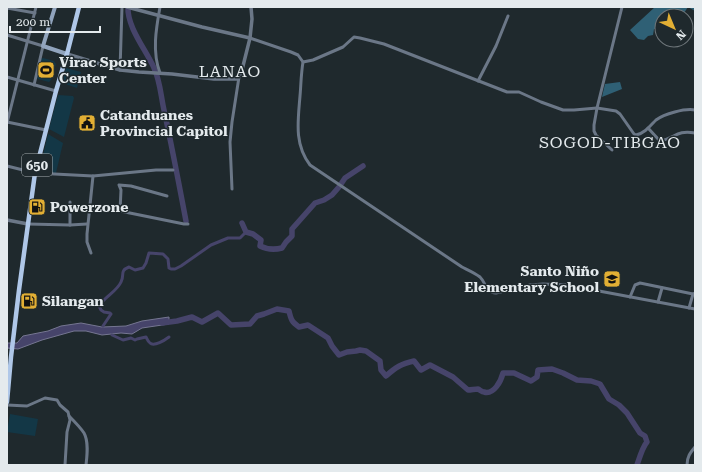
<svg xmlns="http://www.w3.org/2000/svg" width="702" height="472" font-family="'Roboto Serif',serif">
  <rect width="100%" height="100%" fill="#1f292d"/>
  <g fill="#133746">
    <path d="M 43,58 L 54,61 L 56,64 L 51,80 L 49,82 L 38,79 L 36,77 L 41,59 Z"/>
    <path d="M 66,68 L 81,72 L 77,88 L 62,83 Z"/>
    <path d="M 58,95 L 73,96 L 74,98 L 64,137 L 49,129 Z"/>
    <path d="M 48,134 L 63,143 L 56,173 L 39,172 Z"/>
    <path d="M 10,414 L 38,419 L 35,436 L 7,432 Z"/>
  </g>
  <g fill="#2f6075">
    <path d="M 655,7 L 695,7 L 695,11 L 688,7 L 682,16 L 662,16 L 662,26 L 658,29 L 654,29 L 653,35 L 648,36 L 644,40 L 638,39 L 630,30 Z"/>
    <path d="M 620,82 L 622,89 L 602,97 L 605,84 Z"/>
  </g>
  <path fill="#46446a" stroke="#757691" d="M 169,317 L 169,324 L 142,328 L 132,334 L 121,333 L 102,335 L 86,331 L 74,331 L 42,340 L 18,349 L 7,348 L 7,343 L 17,343 L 23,336 L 48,331 L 61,326 L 81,323 L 102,327 L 126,326 L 142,321 Z"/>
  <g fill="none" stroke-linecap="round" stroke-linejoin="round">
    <g stroke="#46446a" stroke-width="3">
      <path d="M 103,326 L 111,314 L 110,313 L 104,312 L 101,310 L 99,306 C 101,304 103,301 105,299 C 110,294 118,289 121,282 C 125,275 119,271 129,267 L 135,270 L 143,268 L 146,263 L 149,253 L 163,254 L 168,259 L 169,268 L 171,269 L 175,269 L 181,266 L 211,245 L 228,238 L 240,238 L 246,232"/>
      <path d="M 112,335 L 123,340 L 131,338 L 135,340 L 137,339 L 146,337 C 147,339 148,342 150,343 C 154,347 165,340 169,337"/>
    </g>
    <g stroke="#46446a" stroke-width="5.5">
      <path d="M 128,7 C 127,27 146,50 154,68 C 160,80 161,97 164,110 C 172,147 179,184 186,221"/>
      <path d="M 341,184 L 345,178 L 363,166"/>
      <path d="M 242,223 L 246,232 L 253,234 L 261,240 L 260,246 C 268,250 274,250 282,248 L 286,242 L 292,236 L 292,229 L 315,203 L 324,200 L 332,195 L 339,187"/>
      <path d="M 162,323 L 177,321 L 192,317 L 202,322 L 218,313 L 231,325 L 250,324 L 257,316 L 264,314 L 277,309 L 289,311 C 291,320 292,322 299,327 L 308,325 L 328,338 L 332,346 L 339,355 L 347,352 L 356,351 L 360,350 L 366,351 L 380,361 L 381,370 L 386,376 C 396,367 401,364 414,361 L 421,370 L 430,365 L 453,377 L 468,390 C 471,390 475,389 478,389 C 480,390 482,392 484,392 C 494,395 501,381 503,373 L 514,373 L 531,381 L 537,377 L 538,370 L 552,369 L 563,373 L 577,380 L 591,381 L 600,384 L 609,399 L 619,405 L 627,413 L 640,433 L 645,436 L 647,442 C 643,446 639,459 637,465"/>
    </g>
    <g stroke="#6b7787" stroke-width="3">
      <path d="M 7,8 L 35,13"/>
      <path d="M 7,35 L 43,46 L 34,85"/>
      <path d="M 250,38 L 291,52 L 298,55 L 303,62 C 301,74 301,85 300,96 C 298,121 294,144 310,165 L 462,267 C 468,270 475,273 480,277 C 486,283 486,293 496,293 L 530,285 L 543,284 L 567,285 L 695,309"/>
      <path d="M 303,62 L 313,60 L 343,47 L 354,37 L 360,38 L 384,44 L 507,92 L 519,92 L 541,102 L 563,110 L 574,110 L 597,108 L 616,111 L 620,114 L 634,134 L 636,135 C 645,133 650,126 656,120 C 664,114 685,108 695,110"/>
      <path d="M 120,70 L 122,7"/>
      <path d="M 160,73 C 152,52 156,29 160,7"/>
      <path d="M 7,77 L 56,91"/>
      <path d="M 478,81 L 496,46 L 508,16"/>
      <path d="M 7,122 L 46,130"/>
      <path d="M 7,123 L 36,7"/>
      <path d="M 648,128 L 659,140 L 661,141 C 676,137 677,130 695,133"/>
      <path d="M 612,150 L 596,135 L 594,131 L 594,125 L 597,108 L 622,7"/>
      <path d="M 7,166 L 35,173 L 93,176 L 156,170 L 173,170"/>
      <path d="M 232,189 L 230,142 L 232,122 L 239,77"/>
      <path d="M 70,202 L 70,225"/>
      <path d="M 89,211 L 107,210 L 120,211 L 184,224 L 188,224"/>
      <path d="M 120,211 L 121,190 L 119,185 L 131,186 L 167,196"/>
      <path d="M 28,224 L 70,225 L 87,224"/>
      <path d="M 91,253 L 87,242 L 87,234 L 93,176"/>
      <path d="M 630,297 L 635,285 L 640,283 L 693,294"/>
      <path d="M 658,302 L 662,288"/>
      <path d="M 689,308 L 693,294 L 695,293"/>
      <path d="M 7,405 L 27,406 L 45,398 L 57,400 L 60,405 L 68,412 L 70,420 L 67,432 L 65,465"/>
      <path d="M 69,416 C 74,421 80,427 84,433 C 89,442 87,456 86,465"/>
      <path d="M 687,465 C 687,457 690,453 695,447"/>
    </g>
    <g stroke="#6b7787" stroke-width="3.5">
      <path d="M 127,7 L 202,27 L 250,38"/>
      <path d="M 67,54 L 120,70 L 139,72 L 172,74 L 214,79 L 237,79 L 241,74 L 250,38 L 252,19 L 251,7"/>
      <path d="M 7,220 L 28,224"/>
    </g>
    <path stroke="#91a4bd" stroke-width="4" d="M 55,7 L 43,46 L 67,54"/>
    <path stroke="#afc7e8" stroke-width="4.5" d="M 7,402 L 11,357 L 19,290 L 35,173 L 56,91 L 67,54 L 79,7"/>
  </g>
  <defs>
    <g id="stadium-square" transform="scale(0.9)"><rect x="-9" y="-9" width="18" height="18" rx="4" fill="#e2af34" stroke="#1f292d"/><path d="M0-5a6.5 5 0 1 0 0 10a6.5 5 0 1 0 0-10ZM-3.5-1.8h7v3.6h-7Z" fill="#111"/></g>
    <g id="civic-square" transform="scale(0.9)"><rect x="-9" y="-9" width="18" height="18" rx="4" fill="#e2af34" stroke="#1f292d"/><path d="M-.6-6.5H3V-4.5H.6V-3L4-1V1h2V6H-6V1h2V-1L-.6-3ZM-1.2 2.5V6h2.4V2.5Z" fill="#111"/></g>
    <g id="fuel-square" transform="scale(0.9)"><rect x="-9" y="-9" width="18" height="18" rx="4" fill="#e2af34" stroke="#1f292d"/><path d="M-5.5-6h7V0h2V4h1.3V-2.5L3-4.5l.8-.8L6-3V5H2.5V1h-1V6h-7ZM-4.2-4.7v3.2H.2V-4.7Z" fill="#111"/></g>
    <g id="school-square" transform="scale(0.9)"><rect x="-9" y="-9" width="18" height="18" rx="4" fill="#e2af34" stroke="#1f292d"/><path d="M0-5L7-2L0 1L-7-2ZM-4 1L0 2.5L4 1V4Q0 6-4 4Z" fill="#111"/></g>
  </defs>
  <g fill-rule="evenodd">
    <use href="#stadium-square" x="46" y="70"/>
    <use href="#civic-square" x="87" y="123"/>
    <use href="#fuel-square" x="37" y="207"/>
    <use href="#school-square" x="612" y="279"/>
    <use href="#fuel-square" x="29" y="301"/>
  </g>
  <g text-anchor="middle" stroke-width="3" stroke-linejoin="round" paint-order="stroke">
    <rect fill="#1f292d" stroke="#a9b0b3" stroke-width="1" x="22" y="154" width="30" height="22" rx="3"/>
    <g font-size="13" font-weight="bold" fill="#e4eaed">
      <text x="37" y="170">650</text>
    </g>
    <g font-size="14" font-weight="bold" fill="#e4eaed" stroke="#1f292d" text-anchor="start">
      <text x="59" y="67">Virac Sports<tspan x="59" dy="16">Center</tspan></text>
      <text x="100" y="120">Catanduanes<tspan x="100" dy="16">Provincial Capitol</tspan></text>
      <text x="50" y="212">Powerzone</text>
      <text x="599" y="276" text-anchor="end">Santo Niño<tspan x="599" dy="16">Elementary School</tspan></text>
      <text x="42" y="306">Silangan</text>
    </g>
    <g font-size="16" letter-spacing="1" fill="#e4eaed" stroke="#1f292d">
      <text x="230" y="77">LANAO</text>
      <text x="610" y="148">SOGOD-TIBGAO</text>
    </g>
  </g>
  <rect width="702" height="472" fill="none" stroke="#e4eaed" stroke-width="16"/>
  <g transform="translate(674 28) rotate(136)"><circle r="19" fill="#1f292d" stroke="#6e767a"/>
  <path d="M0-3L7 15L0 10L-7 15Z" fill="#e2af34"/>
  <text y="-6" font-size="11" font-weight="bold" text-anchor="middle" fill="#e4eaed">N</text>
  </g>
  <path d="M10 26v6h90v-6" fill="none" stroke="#e4eaed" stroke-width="2"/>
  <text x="16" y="26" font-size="12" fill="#e4eaed" stroke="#1f292d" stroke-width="3" paint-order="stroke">200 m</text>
</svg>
